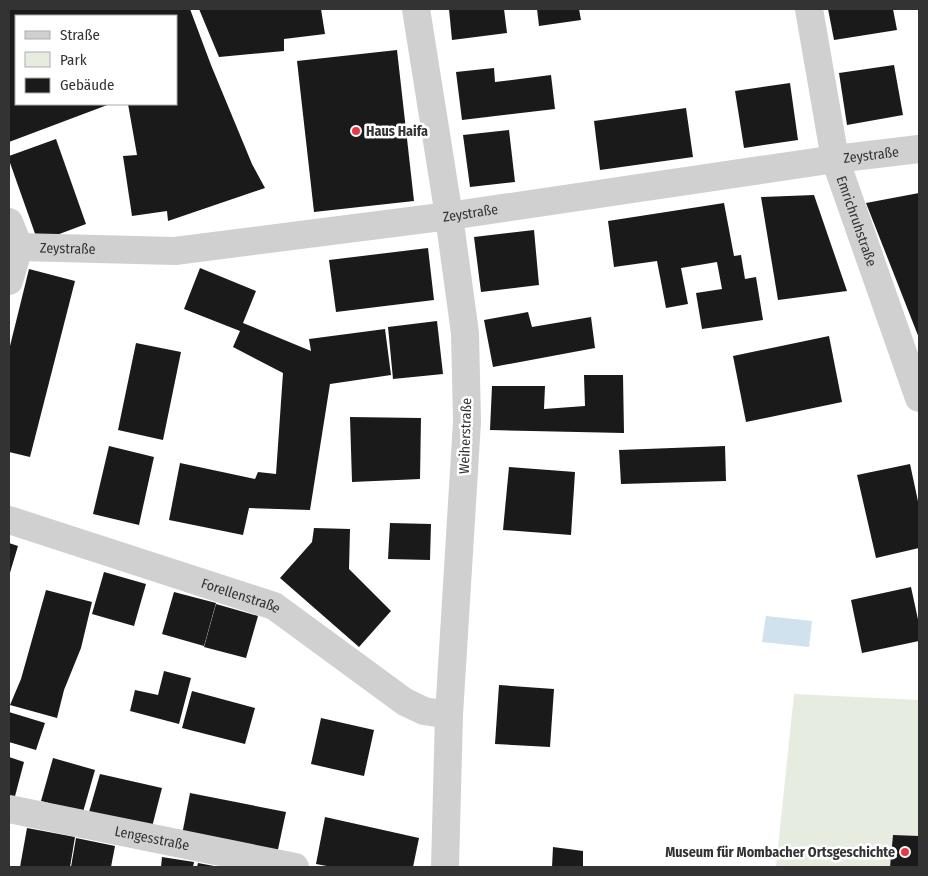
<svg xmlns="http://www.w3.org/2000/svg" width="928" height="876" font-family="'Fira Sans Condensed',sans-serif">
  <rect width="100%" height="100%" fill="#fff"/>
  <path fill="#e6ecdf" d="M 794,694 L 919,700 L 919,867 L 776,867 Z"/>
  <path fill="#cfe2ee" d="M 766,616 L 812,621 L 809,647 L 762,642 Z"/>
  <g fill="#1a1a1a">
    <path d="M 9,9 L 190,9 L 211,65 L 252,164 L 265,188 L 168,221 L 167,211 L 132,216 L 123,156 L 137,155 L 128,104 L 176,104 L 176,16 L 16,16 L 16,104 L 110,104 L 9,142 Z"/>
    <path d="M 199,9 L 321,9 L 325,34 L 284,39 L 284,51 L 219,57 Z"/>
    <path d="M 449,9 L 504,9 L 507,33 L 452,40 Z"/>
    <path d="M 537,9 L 579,9 L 581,20 L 539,26 Z"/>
    <path d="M 828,9 L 893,9 L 897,30 L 834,40 Z"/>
    <path d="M 397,50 L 414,201 L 314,212 L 297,61 Z"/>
    <path d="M 894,65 L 903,115 L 847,125 L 839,73 Z"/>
    <path d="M 494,68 L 495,82 L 551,75 L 555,109 L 462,120 L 456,72 Z"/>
    <path d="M 790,83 L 798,140 L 744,148 L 735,91 Z"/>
    <path d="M 686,108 L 693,157 L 600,170 L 594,121 Z"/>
    <path d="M 509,130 L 515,182 L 470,187 L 463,135 Z"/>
    <path d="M 56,139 L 86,224 L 38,242 L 9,160 L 9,156 Z"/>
    <path d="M 919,193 L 919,338 L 866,203 Z"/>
    <path d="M 814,195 L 847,291 L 778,300 L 761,197 Z"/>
    <path d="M 724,203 L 734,256 L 741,255 L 745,279 L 756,277 L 763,320 L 702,329 L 696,293 L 722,289 L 717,262 L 681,268 L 688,304 L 666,308 L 657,261 L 614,267 L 608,221 Z"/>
    <path d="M 534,230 L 539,285 L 481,292 L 474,237 Z"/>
    <path d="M 428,248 L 434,300 L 336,312 L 329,260 Z"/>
    <path d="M 200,268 L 256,291 L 243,323 L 311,351 L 309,339 L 385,329 L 391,375 L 330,384 L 310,510 L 249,508 L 243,535 L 169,520 L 180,463 L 255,479 L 258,472 L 276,474 L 283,373 L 233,347 L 240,331 L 184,309 Z"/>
    <path d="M 29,269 L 75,281 L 30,457 L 9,452 L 9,350 Z"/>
    <path d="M 528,312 L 532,327 L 591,317 L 595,348 L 493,367 L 484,320 Z"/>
    <path d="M 437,321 L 443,374 L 393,379 L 388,327 Z"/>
    <path d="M 829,336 L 842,402 L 746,422 L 733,356 Z"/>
    <path d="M 136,343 L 181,352 L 163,440 L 118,430 Z"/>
    <path d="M 584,375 L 623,375 L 624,433 L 490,430 L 492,386 L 545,386 L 544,409 L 585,406 Z"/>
    <path d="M 350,417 L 421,418 L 420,479 L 352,482 Z"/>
    <path d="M 109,446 L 154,457 L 139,525 L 93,514 Z"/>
    <path d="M 725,446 L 726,481 L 621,484 L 619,450 Z"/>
    <path d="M 910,464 L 919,506 L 919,548 L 876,558 L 857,475 Z"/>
    <path d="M 509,467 L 575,472 L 571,535 L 503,530 Z"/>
    <path d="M 390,523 L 431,524 L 430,560 L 388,559 Z"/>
    <path d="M 314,528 L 350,529 L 349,569 L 391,611 L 359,647 L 280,578 L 312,542 Z"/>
    <path d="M 9,543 L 18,546 L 9,576 Z"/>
    <path d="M 104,572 L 146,584 L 134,626 L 92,614 Z"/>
    <path d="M 911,587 L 919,624 L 919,641 L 862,653 L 851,600 Z"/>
    <path d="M 46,590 L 92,602 L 81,648 L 64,690 L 57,718 L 10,705 L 21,679 Z"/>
    <path d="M 174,592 L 216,603 L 204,646 L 162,634 Z"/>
    <path d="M 216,604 L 258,616 L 246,658 L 204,647 Z"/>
    <path d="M 164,671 L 191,678 L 179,724 L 130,711 L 135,690 L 158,695 Z"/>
    <path d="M 499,685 L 554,689 L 550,747 L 495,744 Z"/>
    <path d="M 192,691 L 255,708 L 245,744 L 182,728 Z"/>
    <path d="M 9,712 L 45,723 L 36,750 L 9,742 Z"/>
    <path d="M 321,718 L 374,730 L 364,776 L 311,764 Z"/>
    <path d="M 9,757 L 24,762 L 14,800 L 9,799 Z"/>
    <path d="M 53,758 L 95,770 L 83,812 L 41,801 Z"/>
    <path d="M 100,774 L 162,788 L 152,827 L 89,812 Z"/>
    <path d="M 190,793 L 286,812 L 277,854 L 182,835 Z"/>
    <path d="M 325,817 L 419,838 L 413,867 L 332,867 L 316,864 Z"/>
    <path d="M 27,828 L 75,837 L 70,867 L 20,867 Z"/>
    <path d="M 893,835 L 919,836 L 919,867 L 890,867 Z"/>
    <path d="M 76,838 L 115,846 L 111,867 L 71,867 Z"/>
    <path d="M 553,847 L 583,851 L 583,867 L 552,867 Z"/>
    <path d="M 162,857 L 194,862 L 193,867 L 161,867 Z"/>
    <path d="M 198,863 L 214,866 L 214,867 L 197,867 Z"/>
  </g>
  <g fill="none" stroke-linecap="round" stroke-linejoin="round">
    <g stroke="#d0d0d0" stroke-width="28">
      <path d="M 416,9 L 449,216 L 465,333 L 467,422 L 449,715 L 445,867"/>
      <path id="s1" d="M 809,9 L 835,159 L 919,398"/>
      <path d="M 9,222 L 19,247 L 9,281"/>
      <path id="s2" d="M 9,245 L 19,247 L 175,251 L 449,216 L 835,159 L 919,149"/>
      <path id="s3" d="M 9,520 L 274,606 L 405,702 L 424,711 L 449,715"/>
      <path id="s4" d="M 9,809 L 295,867"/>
    </g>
  </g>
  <g fill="#e63946" stroke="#fff" stroke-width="2">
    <circle cx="356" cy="131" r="5"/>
    <circle cx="905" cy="852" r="5"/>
  </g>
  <g text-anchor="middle" stroke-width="5" stroke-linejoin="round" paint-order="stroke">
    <g font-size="14" font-weight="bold" fill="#333" stroke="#fff" text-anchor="start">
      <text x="366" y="136">Haus Haifa</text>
      <text x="895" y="857" text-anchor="end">Museum für Mombacher Ortsgeschichte</text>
    </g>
    <g font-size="14" fill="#333" stroke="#fff">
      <text dy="5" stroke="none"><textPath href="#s2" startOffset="869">Zeystraße</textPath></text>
      <text dy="5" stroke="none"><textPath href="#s2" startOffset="464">Zeystraße</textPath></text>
      <text dy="5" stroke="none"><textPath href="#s1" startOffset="218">Emrichruhstraße</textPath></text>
      <text dy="5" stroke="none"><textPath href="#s2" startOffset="59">Zeystraße</textPath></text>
      <text transform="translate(465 436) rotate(-88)" y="5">Weiherstraße</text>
      <text dy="5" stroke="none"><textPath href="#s3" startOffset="244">Forellenstraße</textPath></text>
      <text dy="5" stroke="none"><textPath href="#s4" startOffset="146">Lengesstraße</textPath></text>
    </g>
  </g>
  <rect width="928" height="876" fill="none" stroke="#333333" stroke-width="20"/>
  <rect x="15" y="15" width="162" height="90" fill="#ffffff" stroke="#adadad"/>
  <rect x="25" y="31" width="25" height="8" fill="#d0d0d0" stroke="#adadad"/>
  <text x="60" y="40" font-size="15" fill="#333333">Straße</text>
  <rect x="25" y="52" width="25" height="15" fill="#e6ecdf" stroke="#adadad"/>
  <text x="60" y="65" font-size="15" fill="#333333">Park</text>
  <rect x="25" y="78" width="25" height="15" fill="#1a1a1a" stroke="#adadad"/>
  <text x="60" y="90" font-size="15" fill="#333333">Gebäude</text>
</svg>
